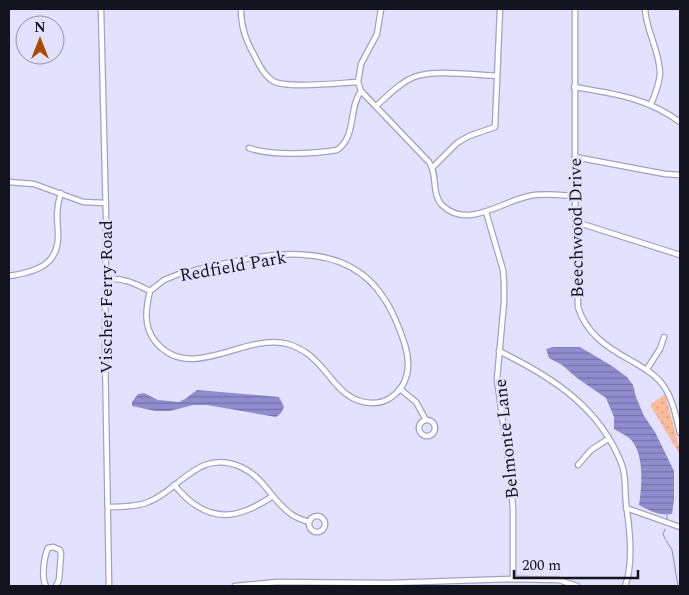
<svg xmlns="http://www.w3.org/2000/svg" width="689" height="595" font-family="Spectral,serif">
  <defs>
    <pattern id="park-dots" width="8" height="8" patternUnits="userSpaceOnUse" patternTransform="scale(1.25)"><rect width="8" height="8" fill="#fabb9b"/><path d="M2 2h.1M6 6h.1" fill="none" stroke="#d5a085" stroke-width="1.8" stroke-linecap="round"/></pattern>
    <pattern id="water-rules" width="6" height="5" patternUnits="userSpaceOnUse" patternTransform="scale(1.25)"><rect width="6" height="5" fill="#908dce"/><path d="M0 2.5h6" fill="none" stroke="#7472a7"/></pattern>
  </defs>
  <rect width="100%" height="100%" fill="#e2e2fe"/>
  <path fill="url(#park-dots)" d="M 665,394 L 680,450 L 680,455 L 650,405 Z"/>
  <g fill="url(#water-rules)">
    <path d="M 553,347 L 580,347 L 612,366 L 627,377 L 633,385 L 636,397 L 644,416 L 655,432 L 674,471 L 674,500 L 672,514 C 659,516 650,511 639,505 C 642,486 645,450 628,437 C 624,434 618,432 614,429 L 614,417 L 606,398 L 577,378 L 562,365 L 549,358 L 546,349 Z"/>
    <path d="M 197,390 L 279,397 L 284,407 L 281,413 L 276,417 L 207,405 L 193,405 L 170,411 L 155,411 L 132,406 L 132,402 L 138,394 L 144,393 L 158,400 L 179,402 L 185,399 Z"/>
  </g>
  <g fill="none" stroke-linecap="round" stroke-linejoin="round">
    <g stroke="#908dce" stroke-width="1">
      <path d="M 667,515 L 667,519"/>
      <path d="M 665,529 L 663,535 L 672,550 L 678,586"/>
    </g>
    <g stroke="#a1a1c3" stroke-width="7">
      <g id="minor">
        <path d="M 101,9 L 106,217 L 105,352 L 109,586"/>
        <path d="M 241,9 C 241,26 245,38 253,53 C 258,62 263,75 273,81 C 287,89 340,83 358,82 L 361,91 L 429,162 C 438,174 431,194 442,205 C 467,230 503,201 529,196 C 544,193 559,195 575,196"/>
        <path d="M 575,9 L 575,196 L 578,307 C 586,333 606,347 630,360 C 642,367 655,374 663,385 C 673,399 676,417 680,433"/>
        <path d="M 645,9 C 646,31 660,51 660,74 C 659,84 655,95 651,104"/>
        <path d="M 358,82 L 361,64 L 377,34 L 381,9"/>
        <path d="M 574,87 C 615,94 645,97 680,122"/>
        <path d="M 376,106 C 388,96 399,83 414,77 C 433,69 475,75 497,76"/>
        <path d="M 249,148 C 272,156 313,154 337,150 C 357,136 348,109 361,91"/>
        <path d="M 575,157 L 665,174 L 680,175"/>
        <path d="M 433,167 L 457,143 L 469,136 L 495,127 L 500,9"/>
        <path d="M 9,182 L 34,184 L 83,202 L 105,203"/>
        <path d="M 486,212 L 503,270 L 504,283 L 504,302 L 497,379 L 510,474 L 513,509 L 513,579"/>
        <path d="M 576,222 L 680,255"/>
        <path d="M 9,276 C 36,272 60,265 58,232 C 57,218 56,207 61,193"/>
        <path d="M 106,279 C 123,277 136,284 150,291 L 164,280 L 179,274 C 245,259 341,228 385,300 C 394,313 400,330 405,345 C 411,365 409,386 390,398 C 384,402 378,403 372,403 C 339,402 331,371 308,354 C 302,350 295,346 288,344 C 244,332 190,385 155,341 C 143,326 146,308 150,291"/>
        <path d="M 499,351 C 552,377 600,407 622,465 C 627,479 624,496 627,511 C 630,532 633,566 625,586"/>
        <path d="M 647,369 L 660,349 L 664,337"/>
        <path d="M 400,389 L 416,402 L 426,420"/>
        <circle cx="427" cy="428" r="8"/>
        <path d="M 578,465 L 591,450 L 608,439"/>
        <path d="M 174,485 C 180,491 186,499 194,504 C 222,524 247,513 273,496"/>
        <path d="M 108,507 C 120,507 134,507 146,503 C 180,491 197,448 241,467 C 265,478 271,500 291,514 C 296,518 303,520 309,522"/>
        <path d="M 626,508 L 680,527"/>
        <circle cx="317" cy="524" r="8"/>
        <path d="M 46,586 C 41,578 44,557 48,548 L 53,547 L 60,550 L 61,554 L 59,580 L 56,586"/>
        <path d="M 235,586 L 277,582 L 389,583 L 513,579 L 559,580 L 577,586"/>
      </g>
    </g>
    <use href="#minor" stroke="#fff" stroke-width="4.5"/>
  </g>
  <g text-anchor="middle" stroke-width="5" stroke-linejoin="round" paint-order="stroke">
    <g font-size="18" fill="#141320" stroke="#e2e2fe">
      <text transform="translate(576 228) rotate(-91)" y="6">Beechwood Drive</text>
      <text transform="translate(233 266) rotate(-10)" y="6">Redfield Park</text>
      <text transform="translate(106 297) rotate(-90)" y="6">Vischer Ferry Road</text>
      <text transform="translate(506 439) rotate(-96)" y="6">Belmonte Lane</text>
    </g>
  </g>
  <rect width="689" height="595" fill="none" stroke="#141320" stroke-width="20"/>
  <g transform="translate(40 40)"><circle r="24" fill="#e2e2fe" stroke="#908fa5"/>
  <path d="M0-4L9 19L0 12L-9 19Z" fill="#ab4b00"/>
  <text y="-8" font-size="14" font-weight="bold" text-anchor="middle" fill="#141320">N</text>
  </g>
  <path d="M514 570v8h124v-8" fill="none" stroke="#141320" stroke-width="2.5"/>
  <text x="522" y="570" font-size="15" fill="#141320" stroke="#e2e2fe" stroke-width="4" paint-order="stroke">200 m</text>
</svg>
